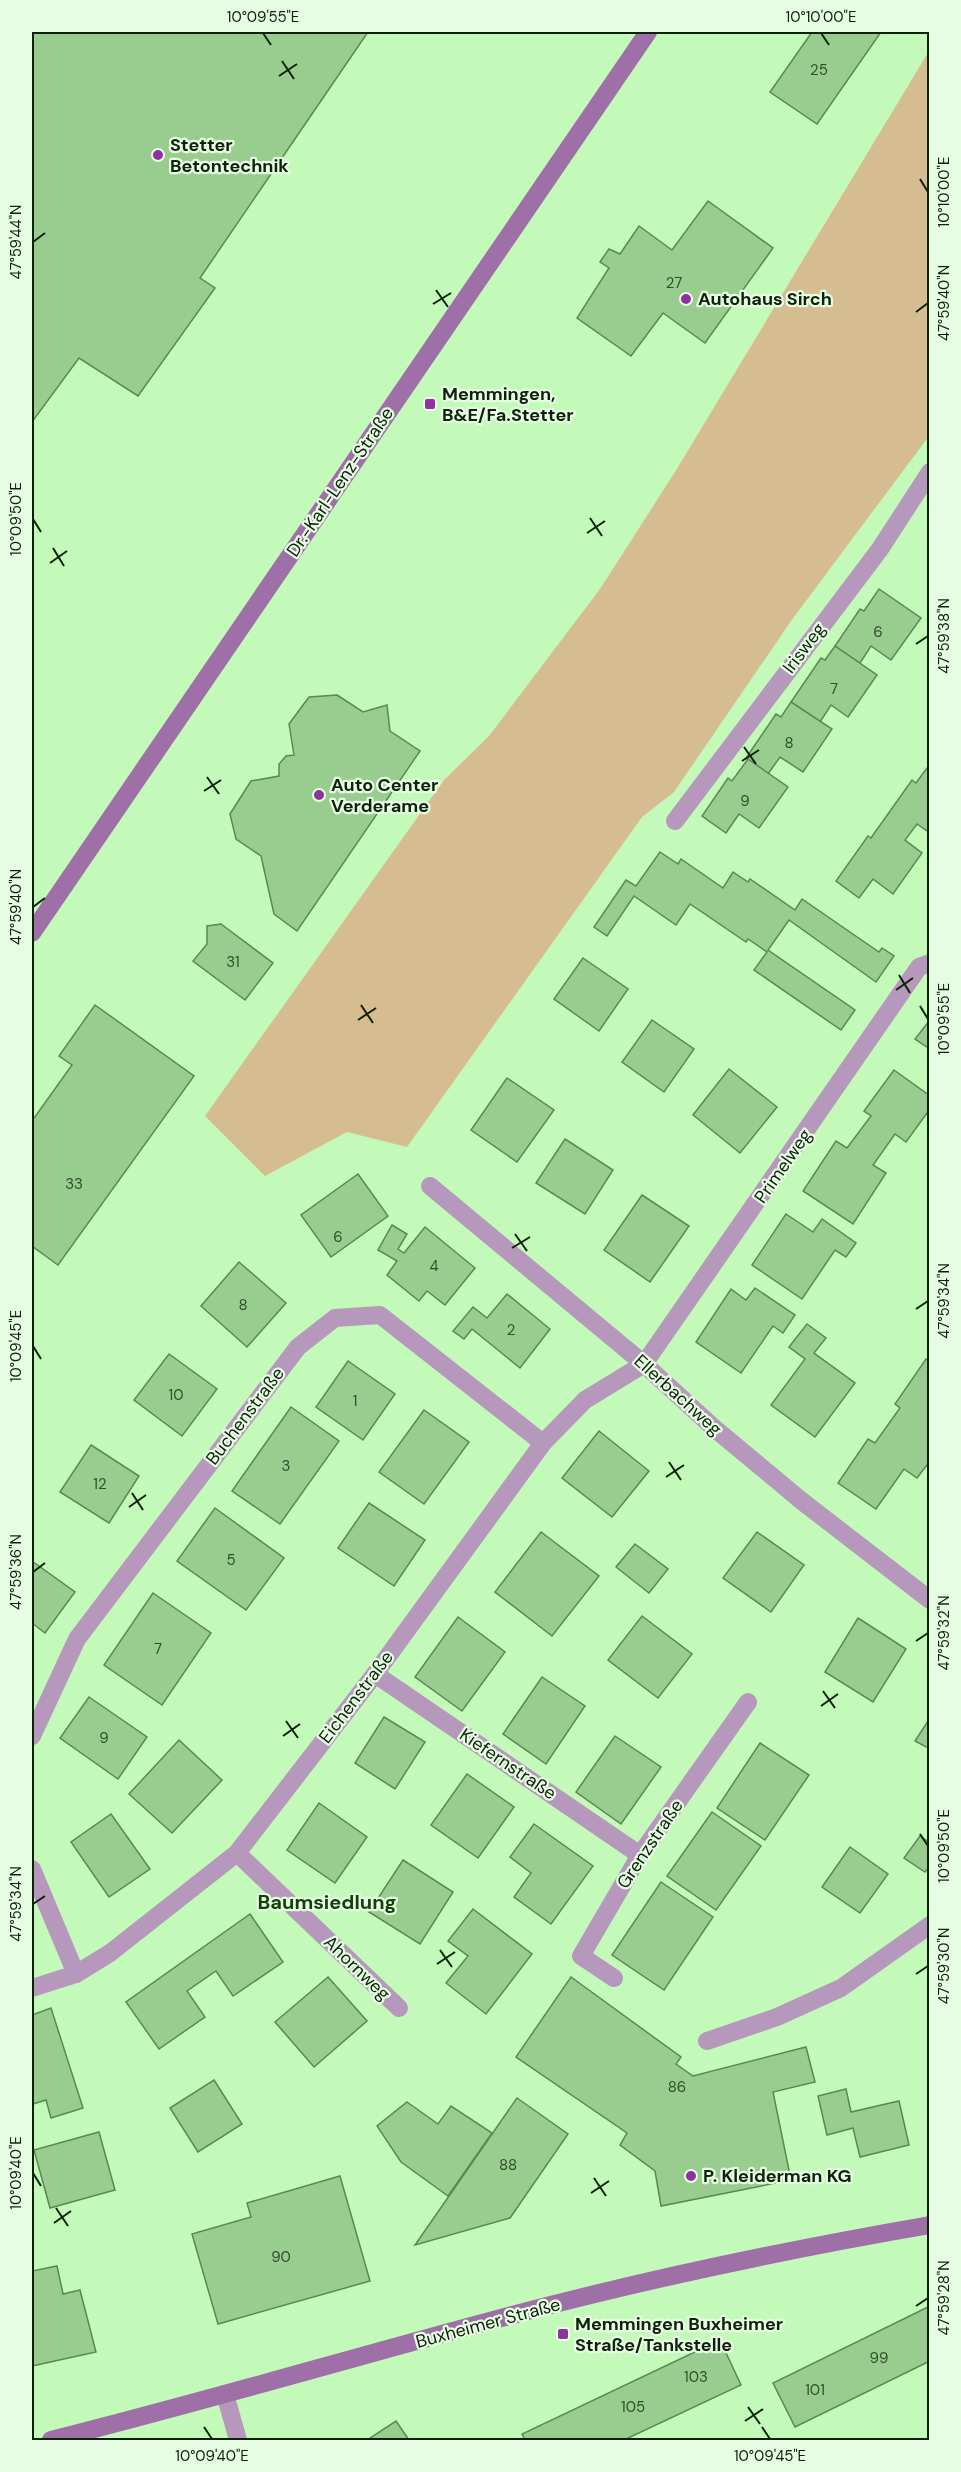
<svg xmlns="http://www.w3.org/2000/svg" width="961" height="2472" font-family="'DM Sans',sans-serif">
  <rect width="100%" height="100%" fill="#c3faba"/>
  <path fill="#d6bd91" d="M 929,51 L 929,436 L 791,621 L 674,792 L 642,817 L 407,1147 L 347,1132 L 265,1176 L 205,1116 L 444,780 L 489,736 L 600,589 L 675,472 Z"/>
  <g fill="#99cd90" stroke="#588a50" stroke-width="1.5">
    <path d="M 32,32 L 368,32 L 200,278 L 215,288 L 138,396 L 79,358 L 32,422 Z"/>
    <path d="M 812,32 L 881,32 L 817,124 L 770,92 Z"/>
    <path d="M 708,201 L 773,248 L 705,343 L 663,313 L 631,356 L 577,318 L 609,268 L 600,262 L 609,249 L 620,254 L 639,226 L 672,250 Z"/>
    <path d="M 879,589 L 921,618 L 891,660 L 871,646 L 860,663 L 835,646 L 860,609 L 864,611 Z"/>
    <path d="M 835,646 L 877,675 L 848,717 L 831,705 L 820,722 L 791,702 L 821,658 L 825,660 Z"/>
    <path d="M 337,695 L 363,712 L 387,705 L 390,731 L 420,751 L 297,931 L 274,914 L 261,856 L 236,839 L 230,814 L 251,781 L 279,776 L 279,764 L 286,756 L 294,755 L 289,724 L 309,697 Z"/>
    <path d="M 791,702 L 832,729 L 803,772 L 780,757 L 768,774 L 746,758 L 776,714 L 781,717 Z"/>
    <path d="M 748,759 L 788,787 L 759,828 L 739,814 L 726,833 L 702,816 L 728,778 L 732,781 Z"/>
    <path d="M 927,768 L 930,770 L 930,833 L 917,824 L 905,840 L 922,853 L 893,894 L 873,879 L 859,898 L 836,881 L 868,836 L 871,838 L 912,780 L 916,783 Z"/>
    <path d="M 660,852 L 678,864 L 681,859 L 723,888 L 733,872 L 748,882 L 750,879 L 795,910 L 802,899 L 879,952 L 882,948 L 894,956 L 876,982 L 789,920 L 768,950 L 855,1010 L 841,1030 L 754,970 L 767,952 L 748,939 L 746,942 L 690,904 L 676,925 L 634,896 L 607,936 L 594,927 L 626,880 L 636,886 Z"/>
    <path d="M 221,924 L 273,963 L 245,1000 L 193,961 L 207,944 L 207,926 Z"/>
    <path d="M 583,958 L 628,989 L 599,1031 L 554,999 Z"/>
    <path d="M 95,1005 L 194,1076 L 58,1265 L 32,1246 L 32,1121 L 72,1065 L 59,1056 Z"/>
    <path d="M 652,1020 L 694,1049 L 664,1092 L 622,1062 Z"/>
    <path d="M 930,1020 L 930,1049 L 915,1039 Z"/>
    <path d="M 729,1069 L 777,1107 L 740,1153 L 693,1115 Z"/>
    <path d="M 894,1070 L 930,1096 L 930,1109 L 906,1142 L 895,1134 L 873,1165 L 886,1173 L 853,1224 L 803,1191 L 836,1141 L 847,1148 L 871,1116 L 864,1111 Z"/>
    <path d="M 507,1078 L 554,1110 L 517,1162 L 471,1130 Z"/>
    <path d="M 565,1139 L 613,1170 L 585,1214 L 536,1183 Z"/>
    <path d="M 358,1174 L 388,1216 L 331,1257 L 301,1215 Z"/>
    <path d="M 642,1195 L 689,1226 L 650,1282 L 604,1250 Z"/>
    <path d="M 786,1214 L 813,1232 L 822,1219 L 856,1243 L 846,1257 L 835,1250 L 802,1299 L 752,1265 Z"/>
    <path d="M 392,1225 L 407,1234 L 398,1249 L 404,1253 L 425,1227 L 475,1268 L 445,1305 L 427,1291 L 419,1301 L 387,1275 L 397,1261 L 378,1250 Z"/>
    <path d="M 239,1262 L 286,1303 L 247,1347 L 201,1306 Z"/>
    <path d="M 755,1288 L 795,1315 L 783,1333 L 773,1326 L 741,1373 L 696,1342 L 731,1289 L 746,1300 Z"/>
    <path d="M 507,1294 L 550,1329 L 520,1368 L 472,1329 L 464,1339 L 453,1331 L 473,1307 L 487,1318 Z"/>
    <path d="M 807,1324 L 826,1338 L 814,1353 L 855,1383 L 815,1437 L 771,1405 L 805,1359 L 789,1347 Z"/>
    <path d="M 169,1354 L 217,1389 L 182,1436 L 134,1400 Z"/>
    <path d="M 926,1359 L 930,1362 L 930,1461 L 917,1478 L 904,1469 L 876,1509 L 838,1483 L 868,1439 L 875,1443 L 900,1408 L 895,1404 Z"/>
    <path d="M 348,1361 L 395,1394 L 363,1440 L 316,1407 Z"/>
    <path d="M 291,1407 L 339,1441 L 280,1524 L 232,1491 Z"/>
    <path d="M 424,1410 L 469,1442 L 424,1504 L 379,1472 Z"/>
    <path d="M 599,1431 L 649,1471 L 612,1517 L 562,1478 Z"/>
    <path d="M 91,1445 L 139,1476 L 109,1523 L 60,1492 Z"/>
    <path d="M 369,1503 L 425,1540 L 394,1586 L 338,1548 Z"/>
    <path d="M 215,1508 L 284,1558 L 246,1610 L 177,1561 Z"/>
    <path d="M 541,1532 L 599,1576 L 552,1636 L 495,1592 Z"/>
    <path d="M 757,1532 L 804,1565 L 771,1612 L 723,1578 Z"/>
    <path d="M 635,1544 L 668,1569 L 649,1593 L 616,1567 Z"/>
    <path d="M 32,1561 L 75,1592 L 45,1633 L 32,1623 Z"/>
    <path d="M 153,1593 L 211,1633 L 162,1705 L 104,1665 Z"/>
    <path d="M 642,1616 L 692,1654 L 658,1698 L 608,1660 Z"/>
    <path d="M 458,1617 L 505,1652 L 462,1711 L 415,1677 Z"/>
    <path d="M 858,1618 L 906,1649 L 873,1702 L 825,1672 Z"/>
    <path d="M 542,1677 L 585,1706 L 546,1764 L 503,1734 Z"/>
    <path d="M 89,1697 L 147,1737 L 118,1779 L 60,1738 Z"/>
    <path d="M 384,1717 L 425,1742 L 395,1789 L 355,1763 Z"/>
    <path d="M 930,1718 L 930,1749 L 915,1741 Z"/>
    <path d="M 615,1736 L 661,1767 L 621,1824 L 576,1792 Z"/>
    <path d="M 179,1740 L 222,1780 L 172,1833 L 129,1794 Z"/>
    <path d="M 760,1743 L 809,1775 L 765,1840 L 717,1808 Z"/>
    <path d="M 467,1774 L 514,1807 L 478,1858 L 431,1825 Z"/>
    <path d="M 319,1803 L 367,1837 L 335,1883 L 287,1850 Z"/>
    <path d="M 712,1812 L 761,1846 L 716,1910 L 667,1876 Z"/>
    <path d="M 111,1814 L 150,1869 L 109,1897 L 71,1842 Z"/>
    <path d="M 534,1824 L 593,1866 L 551,1924 L 514,1897 L 531,1873 L 510,1857 Z"/>
    <path d="M 920,1836 L 930,1843 L 930,1866 L 925,1872 L 904,1858 Z"/>
    <path d="M 850,1847 L 888,1874 L 860,1913 L 822,1887 Z"/>
    <path d="M 403,1860 L 453,1892 L 420,1944 L 369,1912 Z"/>
    <path d="M 661,1882 L 713,1917 L 664,1990 L 612,1955 Z"/>
    <path d="M 473,1909 L 532,1954 L 486,2014 L 446,1983 L 468,1956 L 448,1941 Z"/>
    <path d="M 250,1914 L 283,1962 L 233,1996 L 216,1971 L 187,1991 L 205,2017 L 159,2049 L 126,2002 Z"/>
    <path d="M 328,1977 L 367,2021 L 314,2067 L 275,2022 Z"/>
    <path d="M 571,1977 L 681,2057 L 676,2064 L 693,2076 L 806,2047 L 815,2082 L 773,2092 L 791,2180 L 661,2206 L 655,2171 L 620,2145 L 627,2133 L 516,2057 Z"/>
    <path d="M 51,2008 L 83,2108 L 51,2118 L 46,2100 L 33,2104 L 32,2101 L 32,2015 Z"/>
    <path d="M 214,2080 L 242,2124 L 198,2152 L 170,2108 Z"/>
    <path d="M 846,2089 L 851,2112 L 899,2101 L 909,2145 L 860,2157 L 853,2128 L 827,2135 L 818,2096 Z"/>
    <path d="M 517,2098 L 568,2134 L 510,2218 L 415,2245 Z"/>
    <path d="M 407,2102 L 438,2124 L 451,2106 L 492,2133 L 448,2196 L 401,2162 L 377,2126 Z"/>
    <path d="M 99,2132 L 115,2190 L 50,2208 L 34,2150 Z"/>
    <path d="M 340,2176 L 370,2281 L 218,2324 L 192,2234 L 251,2217 L 247,2203 Z"/>
    <path d="M 57,2266 L 63,2294 L 80,2290 L 96,2352 L 32,2366 L 32,2271 Z"/>
    <path d="M 930,2306 L 930,2361 L 795,2427 L 773,2383 Z"/>
    <path d="M 720,2340 L 741,2385 L 624,2440 L 525,2440 L 522,2434 Z"/>
    <path d="M 396,2421 L 409,2440 L 367,2440 Z"/>
  </g>
  <g fill="none" stroke-linecap="round" stroke-linejoin="round">
    <g stroke="#b798bd" stroke-width="18">
      <path d="M 675,821 L 880,549 L 930,472"/>
      <path d="M 430,1186 L 644,1364 L 714,1428 L 803,1502 L 930,1600"/>
      <path d="M 375,1674 L 640,1855"/>
      <path d="M 32,1736 L 77,1639 L 298,1347 L 335,1318 L 380,1315 L 543,1443"/>
      <path d="M 237,1853 L 399,2008"/>
      <path d="M 32,1869 L 76,1974"/>
      <path d="M 614,1978 L 581,1956 L 640,1855 L 748,1702"/>
      <path d="M 32,1988 L 76,1974 L 110,1953 L 237,1853 L 375,1674 L 543,1443 L 585,1400 L 644,1364 L 919,967 L 930,963"/>
      <path d="M 707,2041 L 777,2017 L 841,1988 L 930,1925"/>
      <path d="M 225,2394 L 238,2440"/>
    </g>
    <g stroke="#9e70a7" stroke-width="18">
      <path d="M 32,933 L 648,32"/>
      <path d="M 51,2440 C 207,2401 361,2355 516,2314 C 652,2278 791,2249 930,2225"/>
    </g>
  </g>
  <path fill="none" stroke="#0e220b" stroke-width="2" d="M 263,33 L 271,45M 821,33 L 829,45M 282,61 L 294,79M 279,76 L 297,64M 920,179 L 928,192M 33,242 L 45,233M 436,290 L 448,307M 433,304 L 451,293M 916,312 L 928,303M 590,518 L 602,536M 33,519 L 41,532M 587,533 L 605,521M 53,548 L 64,566M 50,563 L 67,551M 916,644 L 928,636M 744,747 L 756,764M 742,761 L 759,750M 207,777 L 219,794M 204,791 L 221,780M 33,907 L 45,898M 899,975 L 910,993M 896,990 L 913,978M 361,1005 L 373,1023M 920,1006 L 928,1019M 358,1020 L 376,1008M 515,1234 L 527,1251M 512,1248 L 530,1237M 916,1309 L 928,1301M 33,1346 L 41,1359M 669,1462 L 681,1480M 666,1477 L 684,1465M 132,1493 L 143,1510M 129,1507 L 146,1495M 33,1572 L 45,1563M 916,1641 L 928,1633M 823,1691 L 835,1708M 821,1706 L 838,1694M 286,1721 L 298,1738M 283,1736 L 300,1724M 920,1834 L 928,1846M 33,1904 L 45,1896M 440,1950 L 452,1967M 437,1964 L 455,1952M 916,1974 L 928,1966M 33,2173 L 41,2186M 594,2178 L 606,2196M 591,2193 L 609,2181M 56,2208 L 68,2226M 54,2223 L 71,2211M 916,2306 L 928,2298M 748,2407 L 760,2424M 745,2421 L 763,2409M 204,2427 L 212,2439M 762,2427 L 770,2439"/>
  <g fill="#8d329e" stroke="#e7fde3" stroke-width="2">
    <circle cx="158" cy="155" r="6"/>
    <circle cx="686" cy="299" r="6"/>
    <rect x="424" y="398" width="12" height="12" rx="3"/>
    <circle cx="319" cy="795" r="6"/>
    <circle cx="691" cy="2176" r="6"/>
    <rect x="557" y="2328" width="12" height="12" rx="3"/>
  </g>
  <g text-anchor="middle" stroke-width="4.5" stroke-linejoin="round" paint-order="stroke">
    <g font-size="15" fill="#314d2c">
      <text x="819" y="75">25</text>
      <text x="674" y="288">27</text>
      <text x="878" y="637">6</text>
      <text x="834" y="694">7</text>
      <text x="789" y="748">8</text>
      <text x="745" y="806">9</text>
      <text x="233" y="967">31</text>
      <text x="74" y="1189">33</text>
      <text x="338" y="1242">6</text>
      <text x="434" y="1271">4</text>
      <text x="243" y="1310">8</text>
      <text x="511" y="1335">2</text>
      <text x="176" y="1400">10</text>
      <text x="355" y="1406">1</text>
      <text x="286" y="1471">3</text>
      <text x="100" y="1489">12</text>
      <text x="231" y="1565">5</text>
      <text x="158" y="1654">7</text>
      <text x="104" y="1743">9</text>
      <text x="677" y="2092">86</text>
      <text x="508" y="2170">88</text>
      <text x="281" y="2262">90</text>
      <text x="879" y="2363">99</text>
      <text x="696" y="2382">103</text>
      <text x="815" y="2395">101</text>
      <text x="633" y="2412">105</text>
    </g>
    <g font-size="18" font-weight="bold" fill="#0e220b" stroke="#e7fde3" text-anchor="start">
      <text x="170" y="151">Stetter<tspan x="170" dy="21">Betontechnik</tspan></text>
      <text x="698" y="305">Autohaus Sirch</text>
      <text x="442" y="400">Memmingen,<tspan x="442" dy="21">B&amp;E/Fa.Stetter</tspan></text>
      <text x="331" y="791">Auto Center<tspan x="331" dy="21">Verderame</tspan></text>
      <text x="703" y="2182">P. Kleiderman KG</text>
      <text x="575" y="2330">Memmingen Buxheimer<tspan x="575" dy="21">Straße/Tankstelle</tspan></text>
    </g>
    <g font-size="18" fill="#0e220b" stroke="#e7fde3">
      <text transform="translate(340 482) rotate(-56)" y="6">Dr.-Karl-Lenz-Straße</text>
      <text transform="translate(804 648) rotate(-53)" y="6">Irisweg</text>
      <text transform="translate(783 1166) rotate(-55)" y="6">Primelweg</text>
      <text transform="translate(678 1395) rotate(42)" y="6">Ellerbachweg</text>
      <text transform="translate(245 1416) rotate(-53)" y="6">Buchenstraße</text>
      <text transform="translate(356 1697) rotate(-53)" y="6">Eichenstraße</text>
      <text transform="translate(508 1764) rotate(34)" y="6">Kiefernstraße</text>
      <text transform="translate(650 1844) rotate(-56)" y="6">Grenzstraße</text>
      <text transform="translate(357 1968) rotate(44)" y="6">Ahornweg</text>
      <text transform="translate(488 2323) rotate(-15)" y="6">Buxheimer Straße</text>
    </g>
    <g font-size="20" font-weight="bold" fill="#114208" stroke="#e7fde3">
      <text x="327" y="1909">Baumsiedlung</text>
    </g>
  </g>
  <rect width="961" height="2472" fill="none" stroke="#e7fde3" stroke-width="66"/>
  <rect x="33" y="33" width="895" height="2406" fill="none" stroke="#0e220b" stroke-width="2"/>
  <g font-size="15" text-anchor="middle" fill="#0e220b">
    <text x="263" y="22">10°09'55"E</text>
    <text x="821" y="22">10°10'00"E</text>
    <text transform="translate(944 192) rotate(-90)" y="5">10°10'00"E</text>
    <text transform="translate(16 242) rotate(-90)" y="5">47°59'44"N</text>
    <text transform="translate(944 303) rotate(-90)" y="5">47°59'40"N</text>
    <text transform="translate(16 519) rotate(-90)" y="5">10°09'50"E</text>
    <text transform="translate(944 636) rotate(-90)" y="5">47°59'38"N</text>
    <text transform="translate(16 907) rotate(-90)" y="5">47°59'40"N</text>
    <text transform="translate(944 1019) rotate(-90)" y="5">10°09'55"E</text>
    <text transform="translate(944 1301) rotate(-90)" y="5">47°59'34"N</text>
    <text transform="translate(16 1346) rotate(-90)" y="5">10°09'45"E</text>
    <text transform="translate(16 1572) rotate(-90)" y="5">47°59'36"N</text>
    <text transform="translate(944 1633) rotate(-90)" y="5">47°59'32"N</text>
    <text transform="translate(944 1846) rotate(-90)" y="5">10°09'50"E</text>
    <text transform="translate(16 1904) rotate(-90)" y="5">47°59'34"N</text>
    <text transform="translate(944 1966) rotate(-90)" y="5">47°59'30"N</text>
    <text transform="translate(16 2173) rotate(-90)" y="5">10°09'40"E</text>
    <text transform="translate(944 2298) rotate(-90)" y="5">47°59'28"N</text>
    <text x="212" y="2461">10°09'40"E</text>
    <text x="770" y="2461">10°09'45"E</text>
  </g>
</svg>
